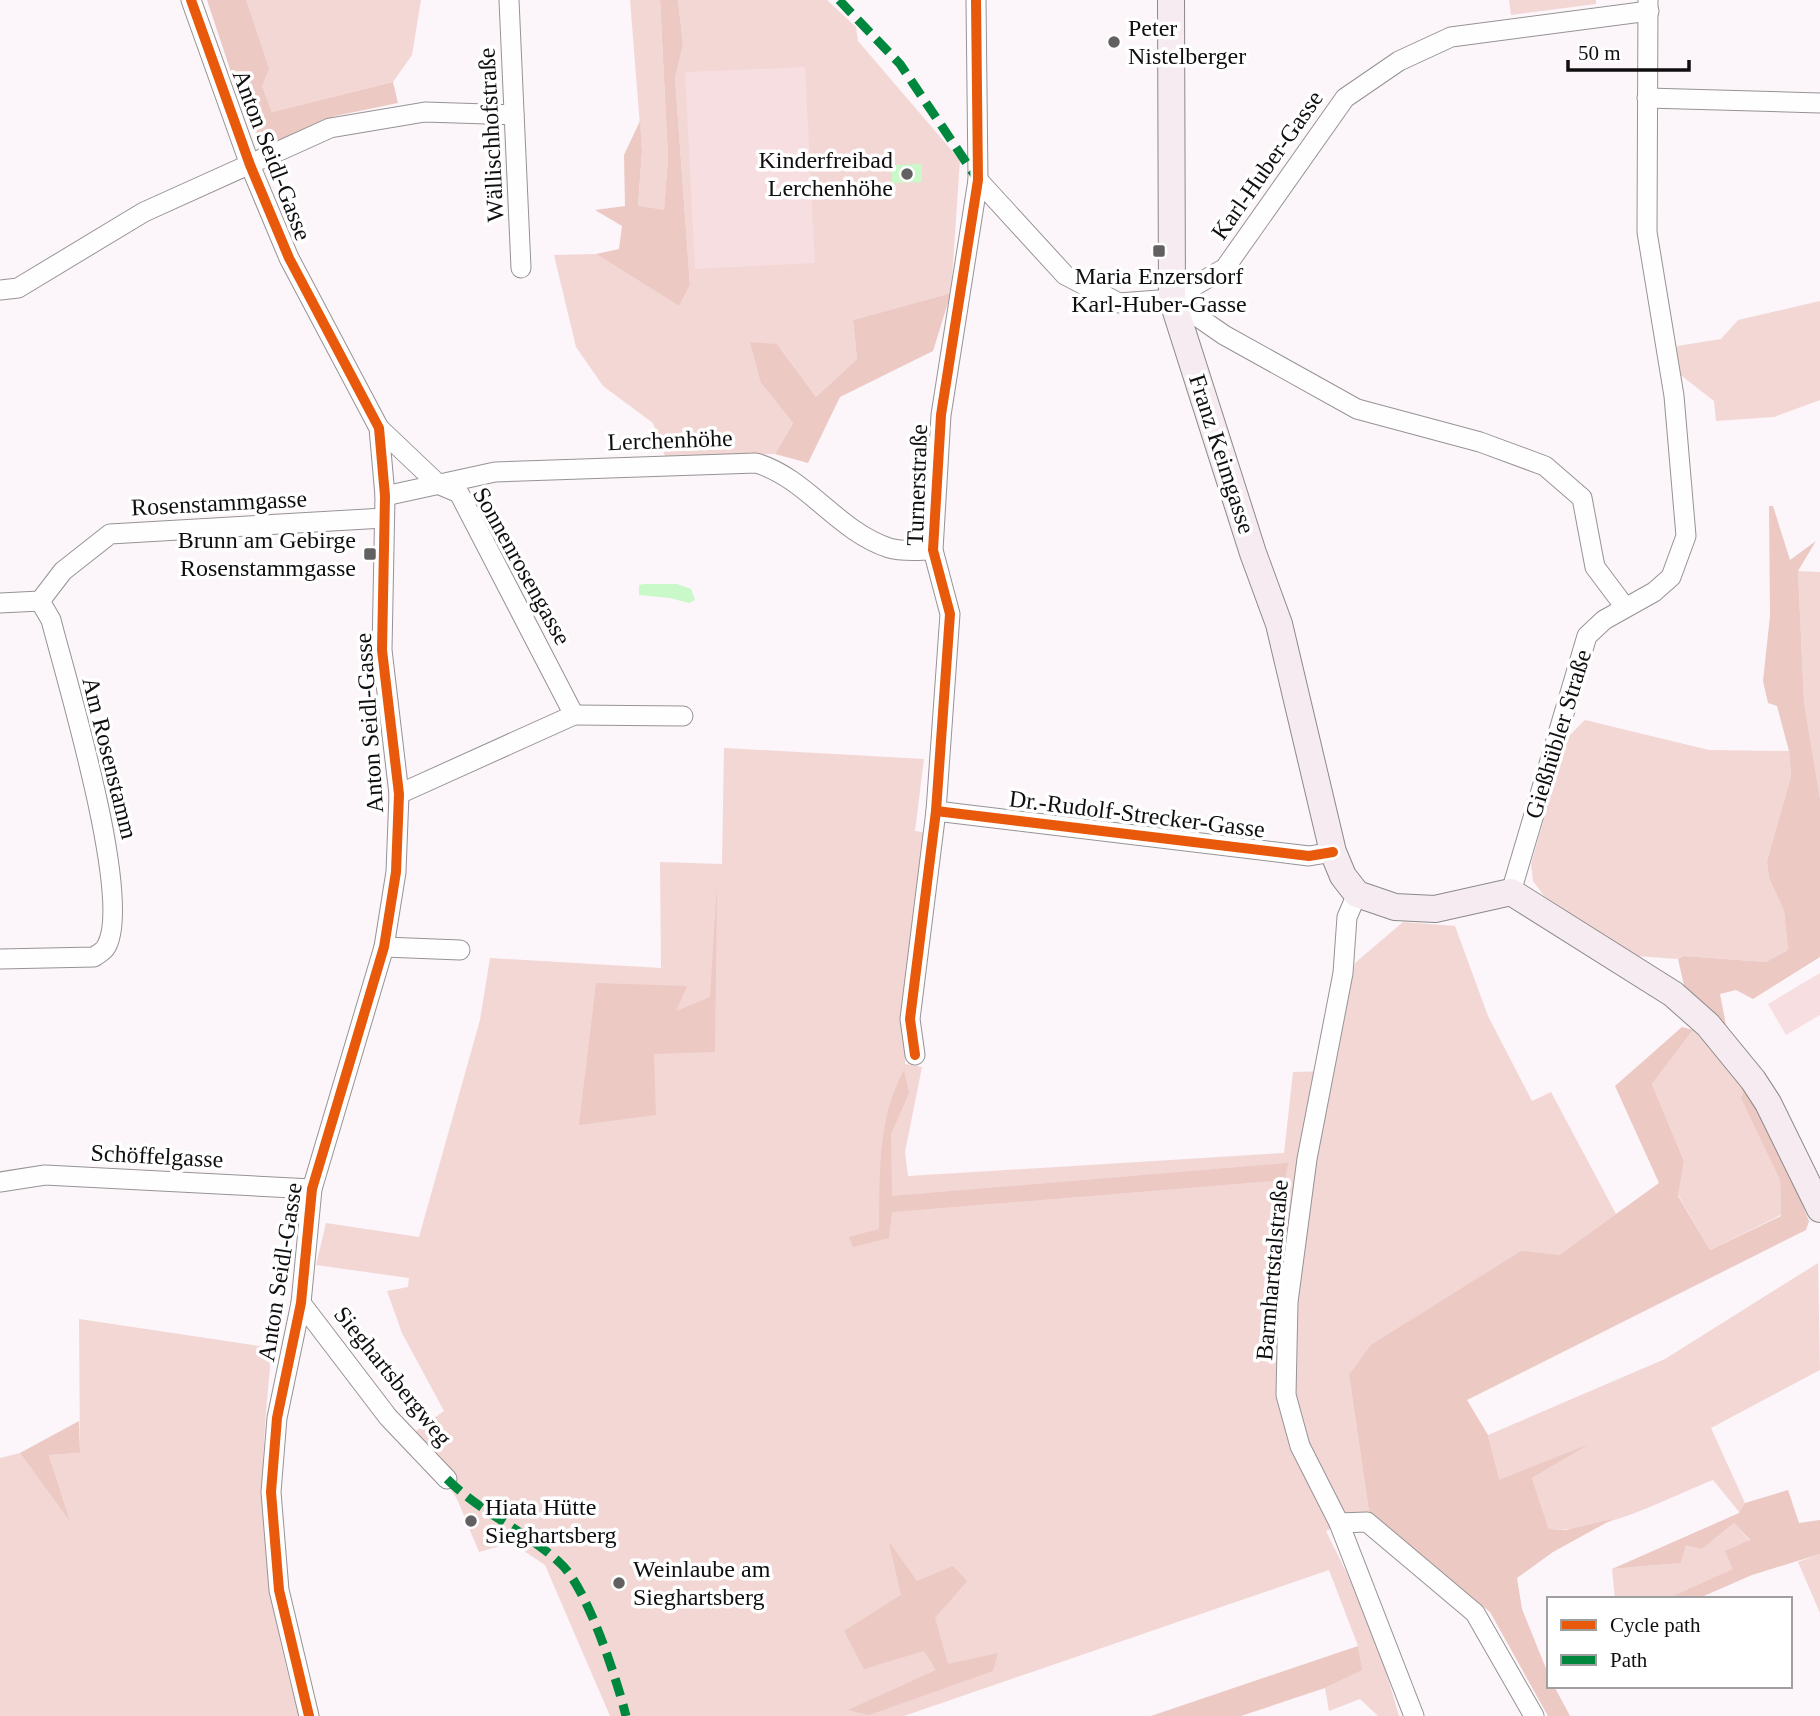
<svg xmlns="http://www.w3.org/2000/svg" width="1820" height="1716" font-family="'Times New Roman',serif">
  <rect width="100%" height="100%" fill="#fcf5f9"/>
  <g fill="#f3d7d5">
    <path d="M 246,0 L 421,0 L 412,55 L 393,82 L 272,112 L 262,86 Z"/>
    <path d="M 630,0 L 660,0 L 668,158 L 664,211 L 638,207 L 642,151 Z"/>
    <path d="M 678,0 L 827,0 L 856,27 L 858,41 L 960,160 L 951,293 L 853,320 L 857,359 L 816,397 L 777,344 L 761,383 L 793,423 L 775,454 L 665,456 L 653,423 L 603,386 L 576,347 L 554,255 L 596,254 L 679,306 L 690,285 L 675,78 L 683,45 Z"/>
    <path d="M 1509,0 L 1596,0 L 1596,4 L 1511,15 Z"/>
    <path d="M 1820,301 L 1820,400 L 1774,417 L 1716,421 L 1714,401 L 1678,373 L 1677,346 L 1721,339 L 1738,320 Z"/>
    <path d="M 1798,571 L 1820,572 L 1820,799 L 1804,701 Z"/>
    <path d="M 1585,720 L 1709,750 L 1789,751 L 1791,776 L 1767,861 L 1769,878 L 1784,911 L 1788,950 L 1766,962 L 1684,956 L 1678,959 L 1635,956 L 1544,896 L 1533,881 L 1531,864 L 1567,738 Z"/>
    <path d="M 724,748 L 924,759 L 915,831 L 930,833 L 907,1015 L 905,1064 L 922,1067 L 905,1152 L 908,1176 L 1284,1153 L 1293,1072 L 1332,1071 L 1355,963 L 1403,922 L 1455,926 L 1488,1016 L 1532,1101 L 1551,1092 L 1616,1214 L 1559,1255 L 1349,1375 L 1369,1512 L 1326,1531 L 1372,1624 L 1399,1716 L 1378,1716 L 1360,1699 L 1329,1711 L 1325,1688 L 1361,1670 L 1358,1646 L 1329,1570 L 904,1716 L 610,1716 L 545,1565 L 512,1543 L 479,1552 L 457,1499 L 413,1433 L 444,1411 L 402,1333 L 387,1291 L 408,1287 L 409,1278 L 316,1265 L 326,1223 L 419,1237 L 480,1020 L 490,958 L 661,968 L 660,862 L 722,864 Z"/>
    <path d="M 1693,1030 L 1747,1084 L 1742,1098 L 1780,1180 L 1781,1215 L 1710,1250 L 1678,1195 L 1684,1161 L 1652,1084 Z"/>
    <path d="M 1818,1263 L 1820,1370 L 1711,1428 L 1745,1503 L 1740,1513 L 1713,1480 C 1662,1500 1604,1534 1549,1529 L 1532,1478 L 1582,1447 L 1498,1481 L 1488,1435 L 1665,1359 Z"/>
    <path d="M 79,1319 L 272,1348 C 267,1398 262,1448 263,1499 C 264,1572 279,1645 299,1716 L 0,1716 L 0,1458 L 20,1453 L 69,1518 L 49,1455 L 80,1453 Z"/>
    <path d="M 1734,1523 L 1750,1541 L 1734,1569 L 1666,1599 L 1615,1599 L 1612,1569 L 1681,1563 L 1686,1544 L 1702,1549 Z"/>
    <path d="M 1820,1554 L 1820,1613 L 1798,1562 Z"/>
  </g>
  <g fill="#ecc9c3">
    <path d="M 207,0 L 246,0 L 269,69 L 262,86 L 272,112 L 393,82 L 398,103 L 335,116 L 262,148 L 232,75 Z"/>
    <path d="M 660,0 L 678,0 L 683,45 L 675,78 L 690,285 L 679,306 L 596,254 L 619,249 L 622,226 L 595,210 L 625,206 L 624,155 L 640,121 L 642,151 L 638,206 L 664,210 L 668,158 Z"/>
    <path d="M 951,293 L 933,351 L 840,397 L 808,463 L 775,454 L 793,423 L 761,383 L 750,342 L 777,344 L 816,397 L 857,359 L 853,320 Z"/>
    <path d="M 1769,506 L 1773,506 L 1790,560 L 1816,541 L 1798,571 L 1804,701 L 1820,799 L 1820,957 L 1753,999 L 1736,990 L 1720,994 L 1729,1041 L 1686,994 L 1678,959 L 1684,956 L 1766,962 L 1788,950 L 1784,911 L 1769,878 L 1767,861 L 1791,776 L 1789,751 L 1777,706 L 1768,703 L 1763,681 L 1770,616 Z"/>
    <path d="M 717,884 L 715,1052 L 654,1054 L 656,1115 L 579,1125 L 596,983 L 687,986 L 676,1011 L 710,997 Z"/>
    <path d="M 1682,1027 L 1693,1030 L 1652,1084 L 1684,1161 L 1678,1196 L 1710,1250 L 1781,1216 L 1780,1180 L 1741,1098 L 1747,1084 L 1777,1141 L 1809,1221 L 1806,1230 L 1467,1400 L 1488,1435 L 1499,1480 L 1589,1444 L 1532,1478 L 1549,1529 L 1566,1530 L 1613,1519 L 1553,1552 L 1517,1578 L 1522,1609 L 1549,1676 L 1549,1686 L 1554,1686 L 1570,1716 L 1548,1716 L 1490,1612 L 1369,1512 L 1349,1375 L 1371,1345 L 1521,1251 L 1559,1255 L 1659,1183 L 1615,1086 Z"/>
    <path d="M 904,1070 L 909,1093 L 891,1134 L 892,1196 L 1288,1163 L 1285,1180 L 892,1212 L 889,1238 L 853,1247 L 849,1237 L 879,1229 C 880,1174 877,1119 904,1070 Z"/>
    <path d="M 79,1421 L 80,1453 L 49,1455 L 70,1521 L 20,1453 Z"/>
    <path d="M 1788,1490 L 1799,1523 L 1820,1520 L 1820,1554 L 1752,1575 L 1697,1599 L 1666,1599 L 1733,1569 L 1725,1551 L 1750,1540 L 1734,1523 L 1702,1549 L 1686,1545 L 1681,1563 L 1612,1569 L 1739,1513 L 1745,1503 Z"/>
    <path d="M 889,1542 L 917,1581 L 953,1566 L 967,1581 L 935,1618 L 948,1664 L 998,1653 L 993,1671 L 869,1715 L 848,1710 L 936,1670 L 924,1651 L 864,1669 L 844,1631 L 901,1595 Z"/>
    <path d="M 1358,1646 L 1362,1670 L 1325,1688 L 1241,1716 L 1151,1716 Z"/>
  </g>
  <g fill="#f7dee0">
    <path d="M 805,67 L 815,263 L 695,269 L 685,72 Z"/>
    <path d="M 1820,973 L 1820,1015 L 1786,1035 L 1768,1004 Z"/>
  </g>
  <g fill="#c9f8c9">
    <path d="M 922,164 L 922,182 L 892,183 L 892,165 Z"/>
    <path d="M 644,584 L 677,584 L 691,589 L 695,600 L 689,603 L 670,598 L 639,595 L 639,585 Z"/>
  </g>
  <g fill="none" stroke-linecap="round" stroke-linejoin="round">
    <g stroke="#969394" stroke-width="21">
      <g id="minor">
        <path d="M 191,0 L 250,165 L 289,258 L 379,428 L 385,496 L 382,650 L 399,794 L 396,872 L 384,947 L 312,1189 L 301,1303 L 277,1418 L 271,1492 L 279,1590 L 309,1716"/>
        <path d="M 509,0 L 521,268"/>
        <path d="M 1647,98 L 1820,103"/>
        <path d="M 978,180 L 1065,275 L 1119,303 L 1172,299 L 1225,268 L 1345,98 L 1399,61 L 1451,37 L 1649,11"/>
        <path d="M 0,290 L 18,288 L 144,212 L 330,128 L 425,112 L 514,115"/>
        <path d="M 1172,299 L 1224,335 L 1357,409 L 1480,442 L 1545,466 L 1582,498 L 1595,567 L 1625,607"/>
        <path d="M 379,428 L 438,484 L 459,493 L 574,715 L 399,794"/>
        <path d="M 385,496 L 495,472 L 756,463 C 807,478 837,531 889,548 C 902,552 920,550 933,550"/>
        <path d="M 0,603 L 40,601 L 63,571 L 110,534 L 384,518"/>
        <path d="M 574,715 L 683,716"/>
        <path d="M 936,811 L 1309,856 L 1333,852"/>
        <path d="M 1511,892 L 1587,636 L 1604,620 L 1654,592 L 1671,577 L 1686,536 L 1674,396 L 1647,232 L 1648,0"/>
        <path d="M 1357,894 L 1347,917 L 1343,973 L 1307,1159 L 1288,1302 L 1286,1395 L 1300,1446 L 1339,1523 L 1414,1716"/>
        <path d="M 384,947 L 460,950"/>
        <path d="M 0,959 L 94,957 C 98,954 104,951 106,947 C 134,901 66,679 51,620 L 40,601"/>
        <path d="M 915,1055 L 910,1019 L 936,811 L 950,614 L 933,550 L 941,415 L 978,180 L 976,0"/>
        <path d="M 0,1182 L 45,1175 L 312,1189"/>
        <path d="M 301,1303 L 388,1417 L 447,1479"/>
        <path d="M 1339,1523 L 1367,1522 L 1475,1613 L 1534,1716"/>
      </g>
    </g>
    <g stroke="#8c898b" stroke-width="28">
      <path id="secondary" d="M 1171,0 L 1172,299 L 1253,553 L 1279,624 L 1333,852 L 1343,876 L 1357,894 L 1395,907 L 1435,909 L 1511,892 L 1673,994 L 1708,1025 L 1753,1080 L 1768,1103 L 1820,1209"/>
    </g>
    <use href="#minor" stroke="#fffefe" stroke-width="19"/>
    <use href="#secondary" stroke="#f5ebf0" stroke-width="26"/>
    <g stroke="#00873e" stroke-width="9" stroke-dasharray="18 9" stroke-linecap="butt">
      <path d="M 839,0 L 900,64 L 976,177"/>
      <path d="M 447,1479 C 481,1513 526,1531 560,1563 C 587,1587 617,1680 626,1716"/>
    </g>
    <g stroke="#fff" stroke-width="15">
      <g id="cycleway">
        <path d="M 191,0 L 250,165 L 289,258 L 379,428 L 385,496 L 382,650 L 399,794 L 396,872 L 384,947 L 312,1189 L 301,1303 L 277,1418 L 271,1492 L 279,1590 L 309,1716"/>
        <path d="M 936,811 L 1309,856 L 1333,852"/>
        <path d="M 915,1055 L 910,1019 L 936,811 L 950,614 L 933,550 L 941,415 L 978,180 L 976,0"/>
      </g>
    </g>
    <use href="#cycleway" stroke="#e8590c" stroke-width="10"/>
  </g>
  <g fill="#626061" stroke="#fff" stroke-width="2.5">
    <circle cx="1114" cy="42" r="7"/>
    <circle cx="907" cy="174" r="7"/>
    <rect x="1152" y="244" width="14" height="14" rx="3.5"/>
    <rect x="363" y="547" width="14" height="14" rx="3.5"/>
    <circle cx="471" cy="1521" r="7"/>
    <circle cx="619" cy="1583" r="7"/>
  </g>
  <g text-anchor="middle" stroke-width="7" stroke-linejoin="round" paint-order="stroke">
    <g font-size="24" fill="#0f0f0f" stroke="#fff" text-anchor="start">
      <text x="1128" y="36">Peter<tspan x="1128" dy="28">Nistelberger</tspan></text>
      <text x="893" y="168" text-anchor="end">Kinderfreibad<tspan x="893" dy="28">Lerchenhöhe</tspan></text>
      <text x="1159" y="284" text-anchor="middle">Maria Enzersdorf<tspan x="1159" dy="28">Karl-Huber-Gasse</tspan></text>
      <text x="356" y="548" text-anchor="end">Brunn am Gebirge<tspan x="356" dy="28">Rosenstammgasse</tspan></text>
      <text x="485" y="1515">Hiata Hütte<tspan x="485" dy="28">Sieghartsberg</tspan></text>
      <text x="633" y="1577">Weinlaube am<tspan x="633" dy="28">Sieghartsberg</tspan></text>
    </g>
    <g font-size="24" fill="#0f0f0f" stroke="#fff">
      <text transform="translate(491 135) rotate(-93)" y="8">Wällischhofstraße</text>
      <text transform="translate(272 155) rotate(69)" y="8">Anton Seidl-Gasse</text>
      <text transform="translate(1267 165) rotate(-55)" y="8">Karl-Huber-Gasse</text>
      <text transform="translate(670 440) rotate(-2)" y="8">Lerchenhöhe</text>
      <text transform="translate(1222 454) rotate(72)" y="8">Franz Keimgasse</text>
      <text transform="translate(917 485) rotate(-88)" y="8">Turnerstraße</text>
      <text transform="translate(219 503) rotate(-3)" y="8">Rosenstammgasse</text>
      <text transform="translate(522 566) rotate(61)" y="8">Sonnenrosengasse</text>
      <text transform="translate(369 723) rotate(-94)" y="8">Anton Seidl-Gasse</text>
      <text transform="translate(1558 734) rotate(-73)" y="8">Gießhübler Straße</text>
      <text transform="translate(110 758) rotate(76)" y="8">Am Rosenstamm</text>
      <text transform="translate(1137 814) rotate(7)" y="8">Dr.-Rudolf-Strecker-Gasse</text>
      <text transform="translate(157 1156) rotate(3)" y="8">Schöffelgasse</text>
      <text transform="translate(1272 1270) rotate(-85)" y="8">Barmhartstalstraße</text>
      <text transform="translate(280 1272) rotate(-81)" y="8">Anton Seidl-Gasse</text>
      <text transform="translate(393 1376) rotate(51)" y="8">Sieghartsbergweg</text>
    </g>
  </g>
  <rect x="1547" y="1597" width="245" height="91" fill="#ffffff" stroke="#9f9f9f" stroke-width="2"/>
  <rect x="1561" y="1620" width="35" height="10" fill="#e8590c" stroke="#9f9f9f" stroke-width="2"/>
  <text x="1610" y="1632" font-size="21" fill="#0f0f0f">Cycle path</text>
  <rect x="1561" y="1655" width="35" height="10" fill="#00873e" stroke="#9f9f9f" stroke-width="2"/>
  <text x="1610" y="1667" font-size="21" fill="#0f0f0f">Path</text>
  <path d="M1568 60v10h121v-10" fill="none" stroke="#0f0f0f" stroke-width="3.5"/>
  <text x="1578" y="60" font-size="21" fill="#0f0f0f" stroke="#ffffff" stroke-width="5" paint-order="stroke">50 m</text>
</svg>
